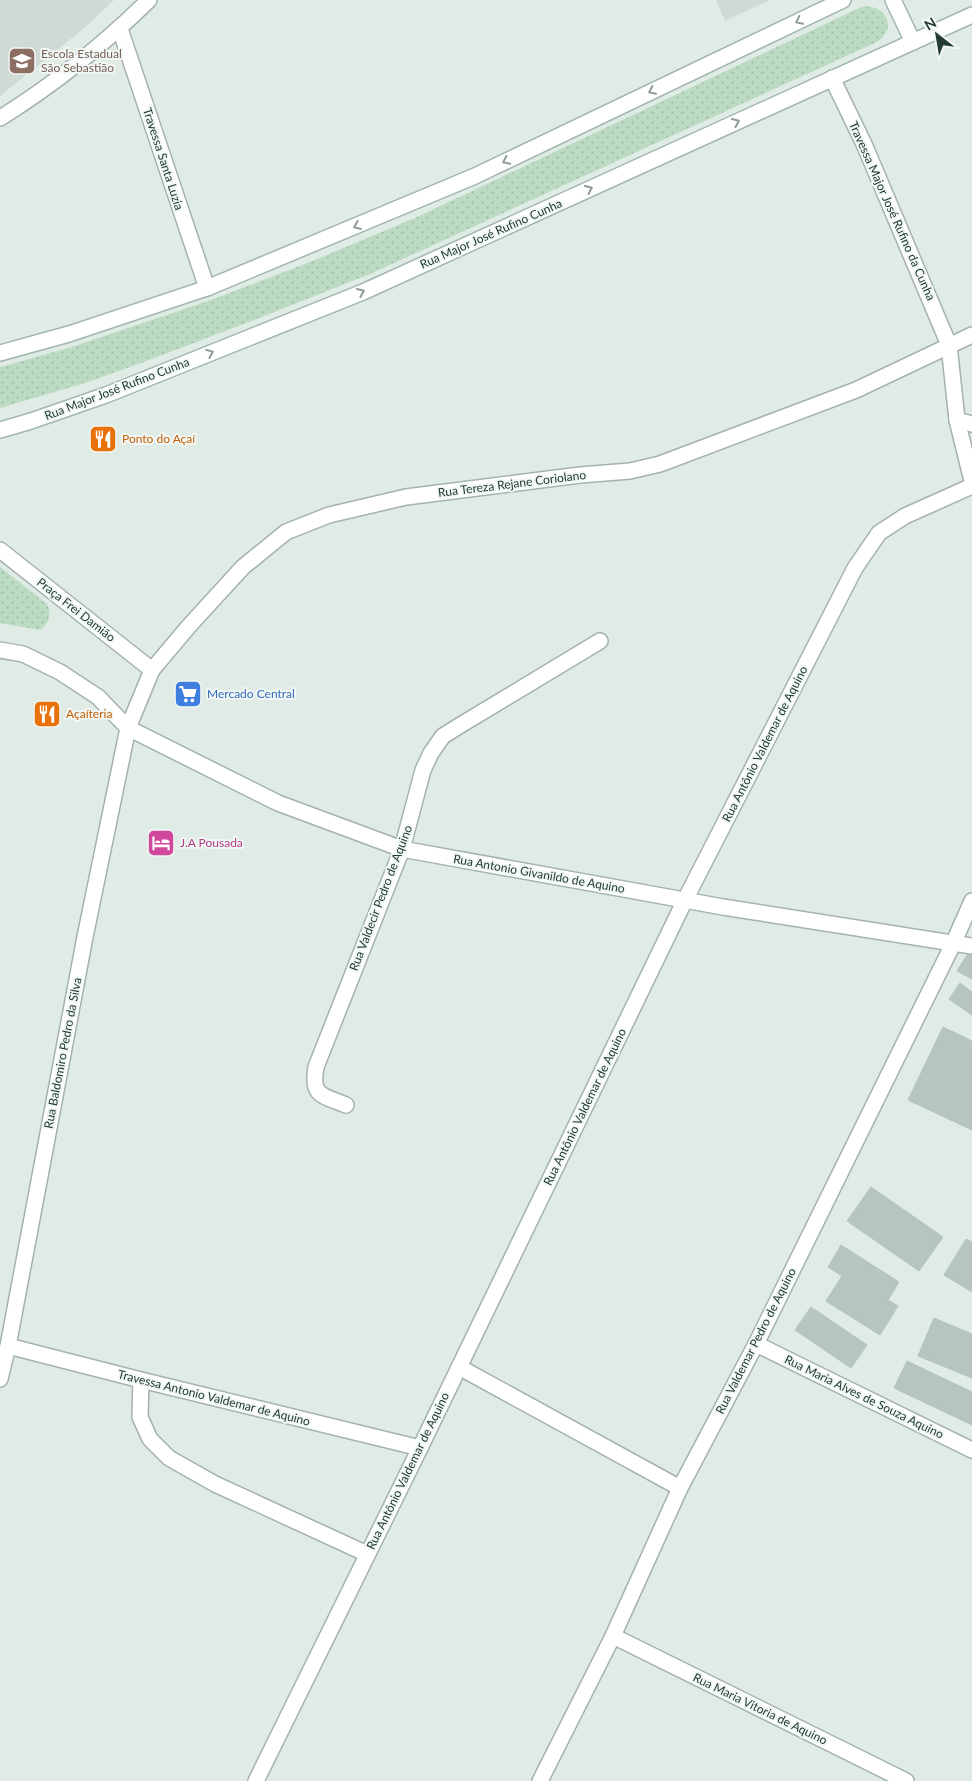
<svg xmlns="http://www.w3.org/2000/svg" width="972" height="1781" font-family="Lato,sans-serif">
  <defs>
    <pattern id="park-dots" width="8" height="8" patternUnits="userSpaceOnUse" patternTransform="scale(1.25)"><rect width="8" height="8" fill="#bbdbc3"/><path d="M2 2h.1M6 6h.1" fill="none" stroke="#a0bda8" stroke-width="1.8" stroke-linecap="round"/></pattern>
  </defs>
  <rect width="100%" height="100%" fill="#e1ebe6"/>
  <g fill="#cfdad5">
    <path d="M 0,0 L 114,0 L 88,25 L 0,96 Z"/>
    <path d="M 716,0 L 770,0 L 725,21 Z"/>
  </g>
  <g fill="url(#park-dots)">
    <path d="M 866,6 C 889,8 896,29 877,42 L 370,274 L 249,322 L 141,363 L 85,383 L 0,408 L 0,367 L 72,347 L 211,300 L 315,260 L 417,217 L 857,9 Z"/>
    <path d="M 0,567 L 47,604 C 52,615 49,623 40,630 L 0,623 Z"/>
  </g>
  <g fill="#b6c5bf" stroke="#b4c4bd">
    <path d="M 969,952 L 972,954 L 972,979 L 957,971 Z"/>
    <path d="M 960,983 L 972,992 L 972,1015 L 949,999 Z"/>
    <path d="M 943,1027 L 972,1041 L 972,1130 L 908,1100 Z"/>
    <path d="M 871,1187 L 943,1237 L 919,1271 L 847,1221 Z"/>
    <path d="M 966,1239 L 972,1242 L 972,1292 L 944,1275 Z"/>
    <path d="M 841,1245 L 899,1282 L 888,1300 L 898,1306 L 880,1335 L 826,1301 L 842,1276 L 828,1267 Z"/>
    <path d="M 811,1307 L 867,1345 L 851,1368 L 795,1330 Z"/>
    <path d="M 934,1318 L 972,1334 L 972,1378 L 918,1356 Z"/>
    <path d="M 907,1361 L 972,1392 L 972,1425 L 894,1388 Z"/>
  </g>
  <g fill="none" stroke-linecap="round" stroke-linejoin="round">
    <g stroke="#a4b2ad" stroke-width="18">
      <path id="service" d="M 832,78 L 864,144 L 949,345"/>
    </g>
    <g stroke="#a4b2ad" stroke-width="18">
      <g id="minor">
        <path d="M 120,29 L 207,288"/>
        <path d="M 0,118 C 52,86 106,42 149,0"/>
        <path d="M 949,345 L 957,420 L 972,481"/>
        <path d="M 957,420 L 972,424"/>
        <path d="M 0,550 L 152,670"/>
        <path d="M 0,650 L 23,654 L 60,672 L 98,697 L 128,728 L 278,803 L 402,849 L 723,907 L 972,946"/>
        <path d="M 346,1105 C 321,1095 311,1096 316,1067 L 402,849 L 423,770 L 431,753 L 443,736 L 459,726 L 600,641"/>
        <path d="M 756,1344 L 972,1450"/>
        <path d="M 8,1346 L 141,1380 L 420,1448"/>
        <path d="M 459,1367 L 680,1488"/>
        <path d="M 0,1379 L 8,1346 L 85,937 L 128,728 L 152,670 L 189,626 L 243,567 L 286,532 L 329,515 L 406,497 L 580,475 L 630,471 L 660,464 L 856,390 L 972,335"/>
        <path d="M 141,1380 L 140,1417 L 150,1439 L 169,1458 L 215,1484 L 367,1554"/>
        <path d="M 613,1636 L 906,1781"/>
        <path d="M 256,1781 L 420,1448 L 685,900 L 855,568 L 879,533 L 905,516 L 972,486"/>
        <path d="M 540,1781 L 613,1636 L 680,1488 L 756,1344 L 953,944 L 972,901"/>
      </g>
    </g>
    <g stroke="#a0b6ae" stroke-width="18">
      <g id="secondary">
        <path d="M 893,0 L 913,42"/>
        <path d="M 0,353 L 69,334 L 207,288 L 475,176 L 843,0"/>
        <path d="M 0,430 L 31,421 L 106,395 L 363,292 L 972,15"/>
      </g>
    </g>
    <use href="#service" stroke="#fff" stroke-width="15"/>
    <use href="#minor" stroke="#fff" stroke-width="15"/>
    <use href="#secondary" stroke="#fff" stroke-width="15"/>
  </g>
  <defs><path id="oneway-chevron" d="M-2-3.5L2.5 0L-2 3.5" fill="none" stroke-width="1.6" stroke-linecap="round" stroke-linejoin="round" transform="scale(1.25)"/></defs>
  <g stroke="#909c9a">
    <use href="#oneway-chevron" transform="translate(799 21) rotate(154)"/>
    <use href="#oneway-chevron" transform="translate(652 91) rotate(154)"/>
    <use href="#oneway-chevron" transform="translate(736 122) rotate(-24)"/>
    <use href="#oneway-chevron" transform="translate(506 161) rotate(154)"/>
    <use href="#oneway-chevron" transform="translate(589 189) rotate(-24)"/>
    <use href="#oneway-chevron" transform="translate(357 226) rotate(157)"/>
    <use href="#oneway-chevron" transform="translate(361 292) rotate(-23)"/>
    <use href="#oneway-chevron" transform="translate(210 353) rotate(-22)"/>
  </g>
  <defs>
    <g id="school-square" transform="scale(1.4375)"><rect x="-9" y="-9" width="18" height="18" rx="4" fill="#8d6e63" stroke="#f1f7f4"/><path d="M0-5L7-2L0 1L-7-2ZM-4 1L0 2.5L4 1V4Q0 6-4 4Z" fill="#fff"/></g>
    <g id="restaurant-square" transform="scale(1.4375)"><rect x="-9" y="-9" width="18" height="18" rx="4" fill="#e8710a" stroke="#f1f7f4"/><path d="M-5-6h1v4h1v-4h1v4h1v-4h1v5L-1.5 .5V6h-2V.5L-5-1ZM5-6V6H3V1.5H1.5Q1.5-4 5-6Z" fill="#fff"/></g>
    <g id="supermarket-square" transform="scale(1.4375)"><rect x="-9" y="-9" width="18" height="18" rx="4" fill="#3f7fe0" stroke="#f1f7f4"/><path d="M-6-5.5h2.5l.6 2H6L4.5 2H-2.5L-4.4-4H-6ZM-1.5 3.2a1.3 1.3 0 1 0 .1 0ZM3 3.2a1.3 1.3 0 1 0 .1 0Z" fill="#fff"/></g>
    <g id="hotel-square" transform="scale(1.4375)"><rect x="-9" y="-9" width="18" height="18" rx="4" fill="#d1479c" stroke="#f1f7f4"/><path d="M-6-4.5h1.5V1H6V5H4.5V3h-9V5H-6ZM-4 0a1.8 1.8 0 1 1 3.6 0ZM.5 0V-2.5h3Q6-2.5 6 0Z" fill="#fff"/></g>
  </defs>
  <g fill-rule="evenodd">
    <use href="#school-square" x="22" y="61"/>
    <use href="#restaurant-square" x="103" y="439"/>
    <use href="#supermarket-square" x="188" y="694"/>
    <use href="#restaurant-square" x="47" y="714"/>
    <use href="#hotel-square" x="161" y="843"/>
  </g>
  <g text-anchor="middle" stroke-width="4" stroke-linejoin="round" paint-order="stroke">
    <g font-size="12" fill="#785e54" stroke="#f1f7f4" text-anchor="start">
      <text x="41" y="58">Escola Estadual<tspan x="41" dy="14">São Sebastião</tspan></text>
    </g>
    <g font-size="12" fill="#223a34" stroke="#f1f7f4">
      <text transform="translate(163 159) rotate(72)" y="4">Travessa Santa Luzia</text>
      <text transform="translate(892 211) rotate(66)" y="4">Travessa Major José Rufino da Cunha</text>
      <text transform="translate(491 234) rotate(-24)" y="4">Rua Major José Rufino Cunha</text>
      <text transform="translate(117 389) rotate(-21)" y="4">Rua Major José Rufino Cunha</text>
      <text transform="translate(512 484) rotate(-7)" y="4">Rua Tereza Rejane Coriolano</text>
      <text transform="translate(76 610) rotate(38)" y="4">Praça Frei Damião</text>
      <text transform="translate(765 744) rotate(-63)" y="4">Rua Antônio Valdemar de Aquino</text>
      <text transform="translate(539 874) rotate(10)" y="4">Rua Antonio Givanildo de Aquino</text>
      <text transform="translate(381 898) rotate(-69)" y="4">Rua Valdecir Pedro de Aquino</text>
      <text transform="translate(63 1053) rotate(-79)" y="4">Rua Baldomiro Pedro da Silva</text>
      <text transform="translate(585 1107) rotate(-64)" y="4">Rua Antônio Valdemar de Aquino</text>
      <text transform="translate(756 1341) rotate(-63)" y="4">Rua Valdemar Pedro de Aquino</text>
      <text transform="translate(864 1397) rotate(26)" y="4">Rua Maria Alves de Souza Aquino</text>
      <text transform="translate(214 1398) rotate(14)" y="4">Travessa Antonio Valdemar de Aquino</text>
      <text transform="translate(408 1471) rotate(-64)" y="4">Rua Antônio Valdemar de Aquino</text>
      <text transform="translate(760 1709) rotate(26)" y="4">Rua Maria Vitoria de Aquino</text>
    </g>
    <g font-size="12" fill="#c56008" stroke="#f1f7f4" text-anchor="start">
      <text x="122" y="443">Ponto do Açaí</text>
      <text x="66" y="718">Açaíteria</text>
    </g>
    <g font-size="12" fill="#366cbe" stroke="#f1f7f4" text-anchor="start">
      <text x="207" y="698">Mercado Central</text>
    </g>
    <g font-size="12" fill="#b23c85" stroke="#f1f7f4" text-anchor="start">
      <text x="180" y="847">J.A Pousada</text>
    </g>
  </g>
  <g transform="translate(937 35) rotate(329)" stroke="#f1f7f4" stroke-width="4" paint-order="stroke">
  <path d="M0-4L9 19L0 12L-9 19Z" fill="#223a34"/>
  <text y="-8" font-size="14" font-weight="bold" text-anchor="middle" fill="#223a34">N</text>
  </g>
</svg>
